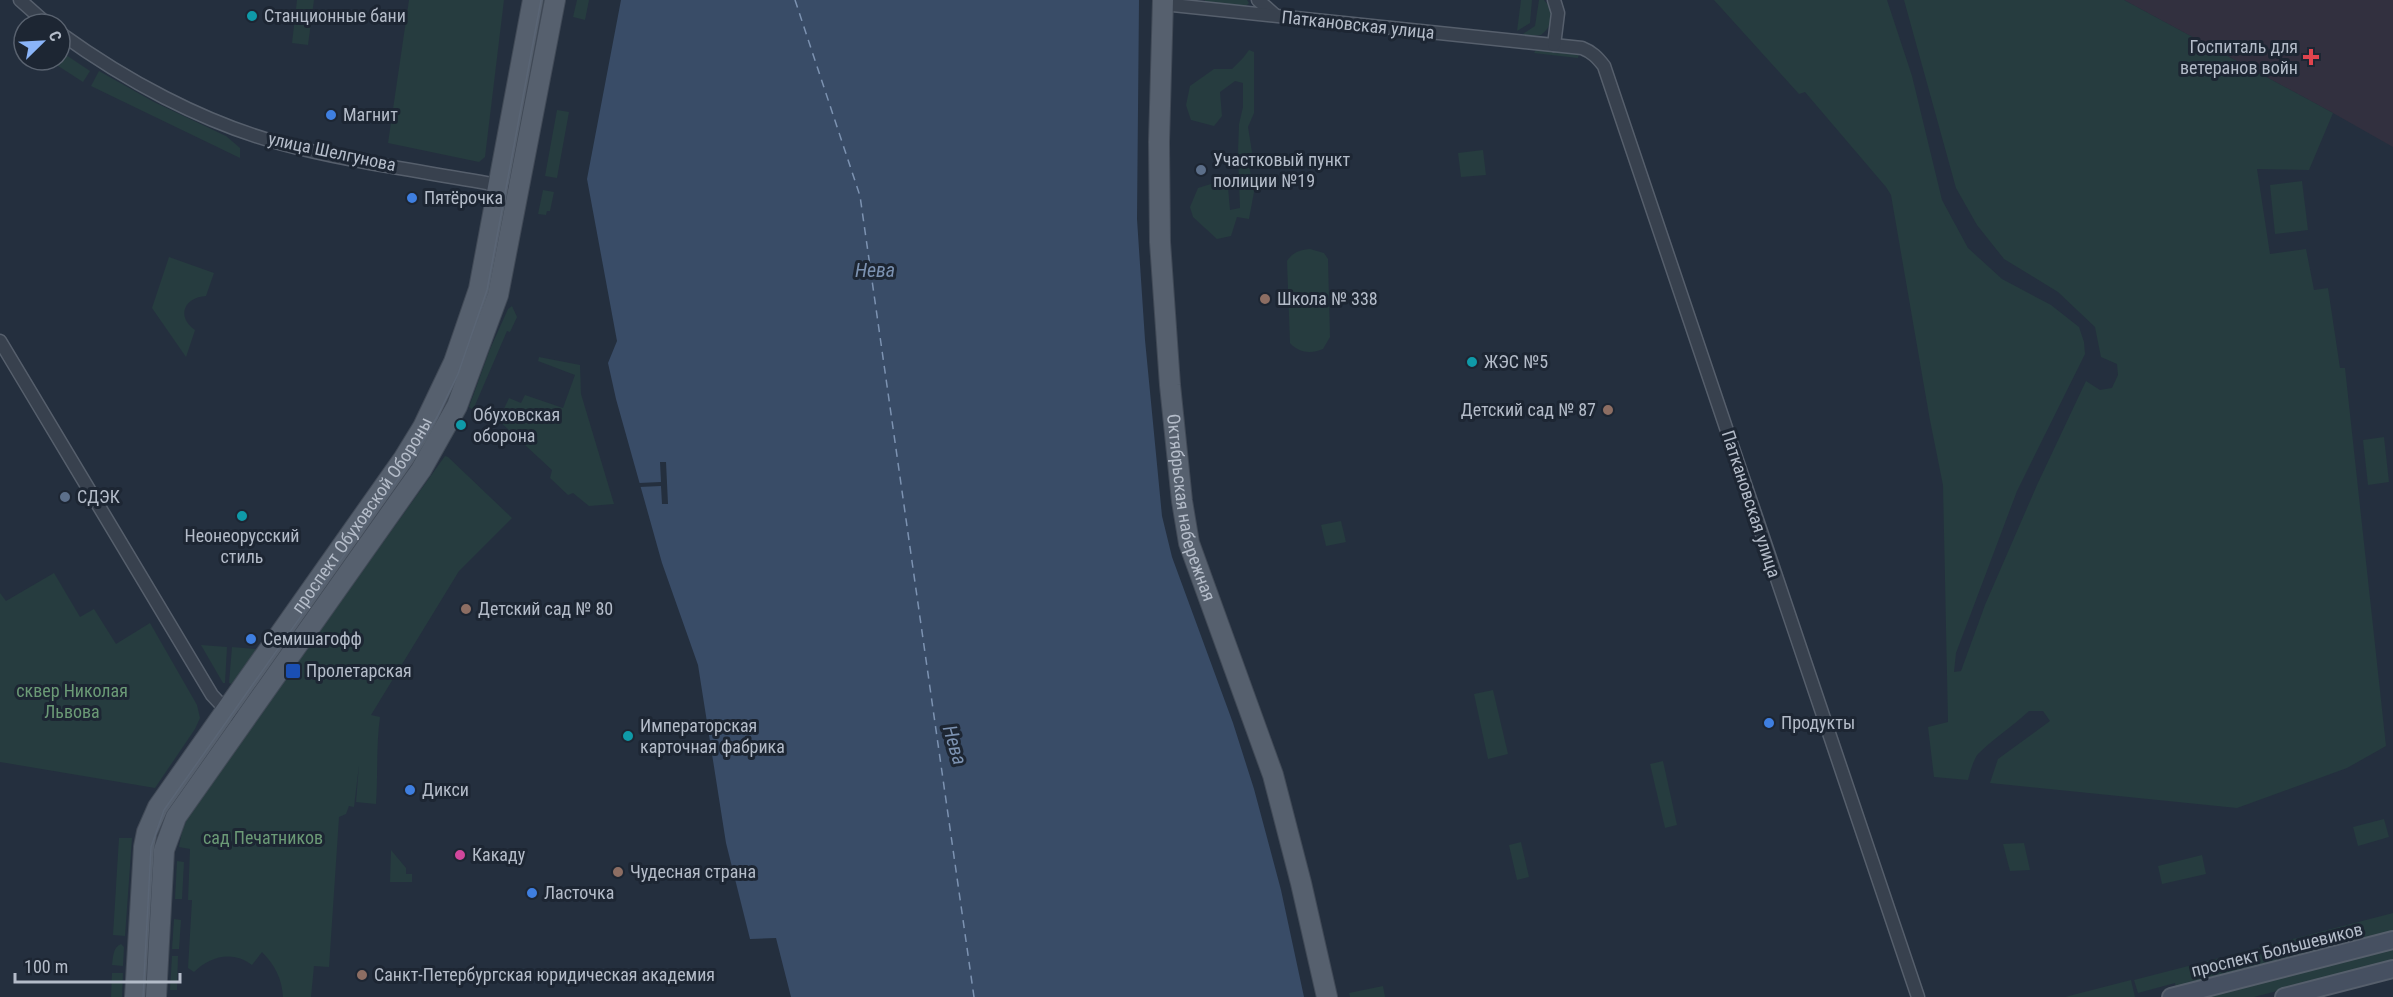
<svg xmlns="http://www.w3.org/2000/svg" width="2393" height="997" font-family="'Roboto Condensed',sans-serif">
  <rect width="100%" height="100%" fill="#242f3e"/>
  <path fill="#32303f" d="M 2124,0 L 2393,0 L 2393,147 L 2333,113 Z"/>
  <g fill="#263c3f">
    <path d="M 297,0 L 314,0 L 308,45 L 292,43 Z"/>
    <path d="M 409,0 L 504,0 L 485,157 L 479,162 L 388,143 Z"/>
    <path d="M 577,0 L 589,0 L 585,20 L 573,17 Z"/>
    <path d="M 1205,0 L 1247,0 L 1249,3 L 1245,7 L 1205,3 Z"/>
    <path d="M 1521,0 L 1532,0 L 1530,23 L 1517,31 Z"/>
    <path d="M 1539,0 L 1544,0 C 1555,11 1554,25 1541,35 L 1520,36 L 1535,26 Z"/>
    <path d="M 1714,0 L 1887,0 L 1912,76 L 1942,200 L 1968,248 L 2002,279 L 2051,305 L 2079,327 L 2084,342 L 2085,354 L 2017,491 L 1956,653 L 1954,672 L 1961,671 L 1985,605 L 2037,485 L 2086,381 L 2100,390 L 2112,388 L 2118,375 L 2117,364 L 2101,357 L 2095,327 L 2058,292 L 2004,259 L 1977,225 L 1956,188 L 1904,0 L 2124,0 L 2333,113 L 2309,170 L 2257,169 L 2270,254 L 2306,249 L 2314,290 L 2328,288 L 2340,368 L 2345,368 L 2386,746 L 2347,768 L 2237,808 L 1990,783 L 1998,759 L 2050,721 L 2043,711 L 2029,711 C 2013,726 1993,739 1978,754 C 1973,760 1970,773 1968,780 L 1934,777 L 1928,727 L 1948,722 L 1943,485 L 1929,415 L 1891,195 L 1886,187 L 1805,92 L 1799,94 Z"/>
    <path d="M 1249,50 L 1254,52 L 1254,113 L 1248,127 L 1252,152 L 1249,165 L 1254,192 L 1249,219 L 1237,217 L 1231,236 L 1217,239 L 1193,217 L 1190,207 L 1198,188 L 1214,183 L 1228,187 L 1230,210 L 1240,208 L 1238,152 L 1239,124 L 1243,107 L 1243,83 L 1235,81 L 1220,92 L 1222,116 L 1214,126 L 1191,120 L 1186,105 L 1190,86 L 1214,69 L 1232,69 L 1243,58 Z"/>
    <path d="M 1536,50 L 1579,54 L 1578,58 L 1534,53 Z"/>
    <path d="M 60,51 L 90,71 L 83,82 L 49,60 L 60,60 Z"/>
    <path d="M 99,71 L 154,102 L 226,136 L 240,148 L 240,158 L 91,86 Z"/>
    <path d="M 557,110 L 569,112 L 557,178 L 545,176 Z"/>
    <path d="M 1483,150 L 1486,175 L 1461,177 L 1458,153 Z"/>
    <path d="M 2302,181 L 2308,230 L 2275,234 L 2270,185 Z"/>
    <path d="M 543,190 L 554,192 L 550,211 L 547,211 L 546,215 L 538,214 Z"/>
    <path d="M 1310,249 L 1324,253 L 1328,259 L 1330,337 L 1323,349 C 1311,354 1299,353 1290,343 L 1287,261 C 1293,252 1300,250 1310,249 Z"/>
    <path d="M 169,257 L 214,273 L 206,296 C 184,297 176,317 195,330 L 186,357 L 152,308 Z"/>
    <path d="M 512,306 L 517,317 L 510,332 L 507,331 L 473,410 L 469,407 L 490,349 L 508,309 Z"/>
    <path d="M 539,357 L 580,365 L 581,394 L 614,504 L 589,506 L 573,493 L 568,495 L 550,478 L 552,470 L 497,419 L 501,415 L 509,398 L 521,403 L 525,395 L 563,408 L 575,375 L 538,361 Z"/>
    <path d="M 2384,437 L 2389,482 L 2368,485 L 2363,440 Z"/>
    <path d="M 445,456 L 448,457 L 512,518 L 459,571 L 371,715 L 380,717 C 376,746 378,775 376,804 L 356,802 L 359,765 L 354,807 L 349,806 L 346,814 L 339,817 L 329,967 L 314,966 L 311,997 L 283,997 C 282,979 275,965 262,952 L 252,965 C 233,950 210,956 194,972 L 188,968 L 192,900 L 188,900 L 190,849 L 179,847 L 182,831 L 190,812 Z"/>
    <path d="M 1341,521 L 1346,542 L 1326,546 L 1321,525 Z"/>
    <path d="M 54,573 L 80,617 L 94,609 L 116,644 L 150,623 L 197,705 L 200,718 L 195,729 L 155,788 L 0,762 L 0,593 L 6,601 Z"/>
    <path d="M 201,645 L 227,647 L 225,683 L 223,683 Z"/>
    <path d="M 232,647 L 257,649 L 232,684 L 229,683 Z"/>
    <path d="M 1493,690 L 1508,754 L 1488,759 L 1474,694 Z"/>
    <path d="M 1663,761 L 1677,825 L 1665,828 L 1650,764 Z"/>
    <path d="M 2384,819 L 2389,837 L 2358,846 L 2353,827 Z"/>
    <path d="M 119,838 L 132,838 L 125,936 L 113,935 Z"/>
    <path d="M 1521,842 L 1529,877 L 1517,880 L 1509,845 Z"/>
    <path d="M 2024,843 L 2030,870 L 2010,871 L 2003,844 Z"/>
    <path d="M 391,850 L 406,868 L 406,874 L 412,874 L 412,882 L 390,882 Z"/>
    <path d="M 2202,855 L 2206,874 L 2162,884 L 2158,866 Z"/>
    <path d="M 177,861 L 184,862 L 182,899 L 175,899 Z"/>
    <path d="M 2393,913 L 2393,933 L 2176,988 L 2175,983 L 2138,993 L 2134,980 Z"/>
    <path d="M 174,919 L 181,920 L 179,949 L 172,949 Z"/>
    <path d="M 121,944 L 124,947 L 123,966 L 112,965 C 113,957 113,947 121,944 Z"/>
    <path d="M 2393,947 L 2393,961 L 2254,997 L 2197,997 Z"/>
    <path d="M 172,956 L 178,956 L 177,990 L 170,990 Z"/>
    <path d="M 112,973 L 123,973 L 122,997 L 111,997 Z"/>
    <path d="M 2131,980 L 2135,997 L 2065,997 Z"/>
    <path d="M 1383,986 L 1385,997 L 1350,997 L 1349,993 Z"/>
  </g>
  <path fill="#394c67" d="M 621,0 L 1139,0 L 1137,219 L 1145,340 L 1162,516 L 1172,557 L 1233,723 L 1254,789 L 1281,890 L 1304,997 L 791,997 L 776,938 L 750,939 L 726,843 L 698,665 L 662,563 L 616,399 L 608,363 L 617,341 L 587,179 Z"/>
  <path fill="#242f3e" d="M 660,462 L 666,462 L 668,504 L 662,504 L 661,486 L 639,487 L 639,483 L 661,482 Z"/>
  <g fill="none" stroke-linecap="round" stroke-linejoin="round">
    <path stroke="#7c92b1" stroke-width="1.5" stroke-dasharray="8 6" stroke-linecap="butt" d="M 795,0 L 860,196 L 974,997"/>
    <g stroke="#565f6c" stroke-width="15">
      <g id="street">
        <path d="M 20,0 L 47,24"/>
        <path d="M 1258,0 L 1275,15"/>
        <path d="M 1163,4 L 1582,48 C 1592,52 1597,57 1604,66 L 1918,997"/>
        <path d="M 60,33 C 125,80 202,122 279,143 C 352,163 429,172 503,186"/>
        <path d="M 1554,45 L 1558,13 L 1554,0"/>
        <path d="M 0,341 L 212,695 L 226,710 L 243,721"/>
      </g>
    </g>
    <g stroke="#565f6c" stroke-width="20">
      <g id="secondary">
        <path d="M 2171,997 L 2393,940"/>
        <path d="M 2284,997 L 2393,969"/>
      </g>
    </g>
    <g stroke="#414a57" stroke-width="22">
      <g id="primary">
        <path id="s1" d="M 1163,0 L 1159,142 L 1160,242 L 1170,385 L 1182,501 L 1189,543 L 1273,775 L 1301,883 L 1327,997"/>
        <path id="s2" d="M 135,997 L 144,847 L 147,832 L 158,807 L 404,458 L 423,427 L 454,362 L 479,289 L 533,0"/>
        <path d="M 156,997 L 164,850 L 176,817 L 421,470 L 457,406 L 498,295 L 555,0"/>
      </g>
    </g>
    <use href="#street" stroke="#38414e" stroke-width="12"/>
    <use href="#secondary" stroke="#465061" stroke-width="16"/>
    <use href="#primary" stroke="#56606e" stroke-width="20"/>
    <path stroke="#5a6575" stroke-width="1.5" d="M 143,997 L 151,847 L 164,810 L 410,462 L 437,417 L 458,374 L 487,290 L 541,0"/>
  </g>
  <g fill="#0f9aa8" stroke="#1d2633" stroke-width="2">
    <circle cx="252" cy="16" r="6"/>
    <circle cx="1472" cy="362" r="6"/>
    <circle cx="461" cy="425" r="6"/>
    <circle cx="242" cy="516" r="6"/>
    <circle cx="628" cy="736" r="6"/>
  </g>
  <path fill="#e0444e" stroke="#1d2633" stroke-width="2" d="M2308 48h6v6h6v6h-6v6h-6v-6h-6v-6h6z"/>
  <g fill="#3f7fe0" stroke="#1d2633" stroke-width="2">
    <circle cx="331" cy="115" r="6"/>
    <circle cx="412" cy="198" r="6"/>
    <circle cx="251" cy="639" r="6"/>
    <circle cx="1769" cy="723" r="6"/>
    <circle cx="410" cy="790" r="6"/>
    <circle cx="532" cy="893" r="6"/>
  </g>
  <g fill="#5c6f8a" stroke="#1d2633" stroke-width="2">
    <circle cx="1201" cy="170" r="6"/>
    <circle cx="65" cy="497" r="6"/>
  </g>
  <g fill="#8d6e63" stroke="#1d2633" stroke-width="2">
    <circle cx="1265" cy="299" r="6"/>
    <circle cx="1608" cy="410" r="6"/>
    <circle cx="466" cy="609" r="6"/>
    <circle cx="618" cy="872" r="6"/>
    <circle cx="362" cy="975" r="6"/>
  </g>
  <rect fill="#1a4fb4" stroke="#1d2633" stroke-width="2" x="285" y="663" width="16" height="16" rx="3"/>
  <circle fill="#d1479c" stroke="#1d2633" stroke-width="2" cx="460" cy="855" r="6"/>
  <g text-anchor="middle" stroke-width="6" stroke-linejoin="round" paint-order="stroke">
    <g font-size="18" fill="#b4bcc9" stroke="#1d2633" text-anchor="start">
      <text x="264" y="22">Станционные бани</text>
      <text x="2298" y="53" text-anchor="end">Госпиталь для<tspan x="2298" dy="21">ветеранов войн</tspan></text>
      <text x="343" y="121">Магнит</text>
      <text x="1213" y="166">Участковый пункт<tspan x="1213" dy="21">полиции №19</tspan></text>
      <text x="424" y="204">Пятёрочка</text>
      <text x="1277" y="305">Школа № 338</text>
      <text x="1484" y="368">ЖЭС №5</text>
      <text x="1596" y="416" text-anchor="end">Детский сад № 87</text>
      <text x="473" y="421">Обуховская<tspan x="473" dy="21">оборона</tspan></text>
      <text x="77" y="503">СДЭК</text>
      <text x="242" y="542" text-anchor="middle">Неонеорусский<tspan x="242" dy="21">стиль</tspan></text>
      <text x="478" y="615">Детский сад № 80</text>
      <text x="263" y="645">Семишагофф</text>
      <text x="306" y="677">Пролетарская</text>
      <text x="1781" y="729">Продукты</text>
      <text x="640" y="732">Императорская<tspan x="640" dy="21">карточная фабрика</tspan></text>
      <text x="422" y="796">Дикси</text>
      <text x="472" y="861">Какаду</text>
      <text x="630" y="878">Чудесная страна</text>
      <text x="544" y="899">Ласточка</text>
      <text x="374" y="981">Санкт-Петербургская юридическая академия</text>
    </g>
    <g font-size="18" fill="#b4bcc9" stroke="#1d2633">
      <text transform="translate(1358 25) rotate(6)" y="6">Паткановская улица</text>
      <text transform="translate(332 152) rotate(12)" y="6">улица Шелгунова</text>
      <text transform="translate(1751 504) rotate(72)" y="6">Паткановская улица</text>
      <text dy="6" stroke="none"><textPath href="#s1" startOffset="510">Октябрьская набережная</textPath></text>
      <text dy="6" stroke="none"><textPath href="#s2" startOffset="549">проспект Обуховской Обороны</textPath></text>
      <text transform="translate(2277 950) rotate(-14)" y="6">проспект Большевиков</text>
    </g>
    <g font-size="18" fill="#6b9a76" stroke="#1d2633">
      <text x="72" y="697">сквер Николая<tspan x="72" dy="21">Львова</tspan></text>
      <text x="263" y="844">сад Печатников</text>
    </g>
    <g font-size="20" font-style="italic" fill="#7c92b1" stroke="#1d2633">
      <text x="875" y="277">Нева</text>
      <text transform="translate(955 745) rotate(73)" y="7">Нева</text>
    </g>
  </g>
  <g transform="translate(42 42) rotate(66)"><circle r="28" fill="#1d2633" stroke="#59626f" stroke-width="1.5"/>
  <path d="M0-4.5L10 22L0 15L-10 22Z" fill="#8ab4f8"/>
  <text y="-9" font-size="16" font-weight="bold" text-anchor="middle" fill="#b4bcc9">С</text>
  </g>
  <path d="M15 973v9h165v-9" fill="none" stroke="#b4bcc9" stroke-width="3"/>
  <text x="24" y="973" font-size="18" fill="#b4bcc9" stroke="#1d2633" stroke-width="4.5" paint-order="stroke">100 m</text>
</svg>
